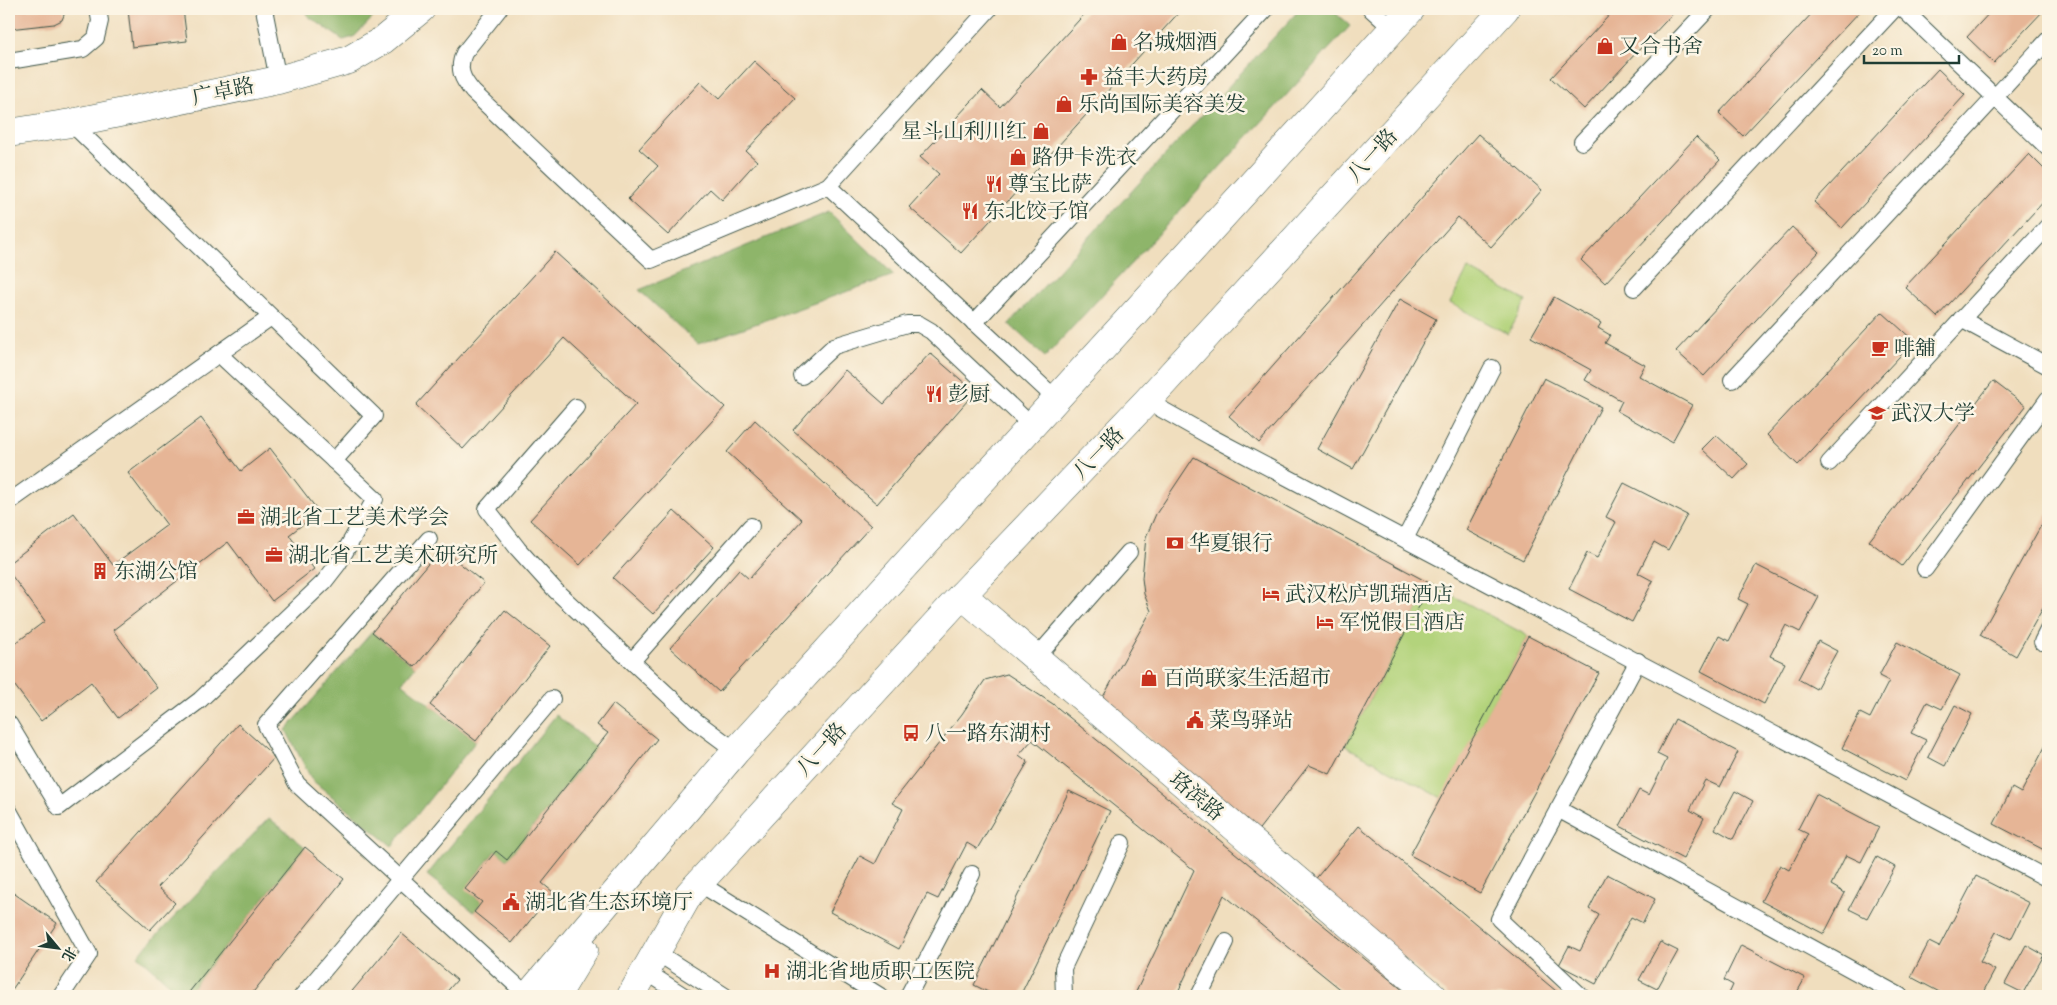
<svg xmlns="http://www.w3.org/2000/svg" width="2057" height="1005" font-family="'Sorts Mill Goudy','Noto Serif SC',serif">
  <rect width="100%" height="100%" fill="#fcf5e5"/>
  <filter id="ink" filterUnits="userSpaceOnUse"><feTurbulence type="fractalNoise" baseFrequency=".02" numOctaves="2"/><feDisplacementMap in="SourceGraphic" scale="10" xChannelSelector="R" yChannelSelector="G"/><feConvolveMatrix kernelMatrix="1 2 1 2 8 2 1 2 1" color-interpolation-filters="sRGB"/></filter>
  <filter id="wash" filterUnits="userSpaceOnUse"><feTurbulence type="fractalNoise" baseFrequency=".0096" numOctaves="4" result="noise"/><feDisplacementMap in="SourceGraphic" scale="20" xChannelSelector="R" yChannelSelector="G"/><feGaussianBlur stdDeviation="1.12" result="paint"/><feColorMatrix in="noise" values="0 0 0 0 0 0 0 0 0 0 0 0 0 0 0 0 0 1.4 0 .05"/><feComposite in="paint" operator="in"/></filter>
  <g filter="url(#wash)">
    <rect width="100%" height="100%" fill="#f0debe"/>
    <g fill="#b3d37b" stroke="#698858">
      <path d="M 1468,269 L 1526,301 L 1508,334 L 1450,303 Z"/>
      <path d="M 1431,584 L 1528,636 L 1442,798 L 1345,746 Z"/>
    </g>
    <g fill="#8eb56b" stroke="#567950">
      <path d="M 306,9 L 381,9 L 354,37 L 343,40 L 308,16 Z"/>
      <path d="M 1300,9 L 1331,9 L 1350,26 L 1045,357 L 1009,324 Z"/>
      <path d="M 829,212 L 894,275 L 698,344 L 639,290 Z"/>
      <path d="M 372,632 L 415,667 L 402,683 L 476,741 L 392,846 L 312,780 L 286,730 Z"/>
      <path d="M 556,715 L 596,748 L 507,860 L 495,851 L 466,889 L 482,902 L 474,912 L 427,875 Z"/>
      <path d="M 269,818 L 305,847 L 186,996 L 182,996 L 138,955 Z"/>
    </g>
    <g id="blocks">
      <g fill="#e6b596">
        <path d="M 9,9 L 64,9 L 64,15 L 62,20 L 54,24 L 9,29 Z"/>
        <path d="M 128,9 L 183,9 L 187,41 L 132,47 Z"/>
        <path d="M 1089,9 L 1182,9 L 961,253 L 909,207 L 939,174 L 920,157 L 982,90 L 1000,107 Z"/>
        <path d="M 1615,9 L 1677,9 L 1584,109 L 1551,78 Z"/>
        <path d="M 1816,9 L 1862,9 L 1743,136 L 1719,113 Z"/>
        <path d="M 1993,9 L 2045,9 L 1994,63 L 1967,37 Z"/>
        <path d="M 754,61 L 795,98 L 746,151 L 757,161 L 722,200 L 710,189 L 668,235 L 628,199 L 658,166 L 639,149 L 700,82 L 719,99 Z"/>
        <path d="M 1938,69 L 1965,95 L 1842,228 L 1814,202 Z"/>
        <path d="M 1478,134 L 1542,190 L 1491,247 L 1458,217 L 1259,443 L 1229,416 Z"/>
        <path d="M 1696,137 L 1720,160 L 1605,283 L 1581,260 Z"/>
        <path d="M 2029,154 L 2048,173 L 2048,197 L 1937,317 L 1905,287 Z"/>
        <path d="M 1792,227 L 1819,252 L 1704,376 L 1676,351 Z"/>
        <path d="M 555,252 L 725,407 L 580,565 L 530,520 L 636,404 L 564,338 L 463,449 L 416,405 Z"/>
        <path d="M 1554,297 L 1601,323 L 1598,328 L 1610,335 L 1605,343 L 1645,365 L 1639,376 L 1692,405 L 1672,442 L 1617,411 L 1622,401 L 1585,380 L 1591,370 L 1531,337 Z"/>
        <path d="M 1400,299 L 1436,319 L 1353,469 L 1317,449 Z"/>
        <path d="M 1882,312 L 1914,341 L 1798,465 L 1767,435 Z"/>
        <path d="M 930,353 L 975,392 L 877,504 L 793,430 L 845,370 L 884,404 Z"/>
        <path d="M 1544,378 L 1601,407 L 1523,560 L 1466,530 Z"/>
        <path d="M 1993,381 L 2026,406 L 1902,566 L 1869,541 Z"/>
        <path d="M 201,418 L 241,471 L 270,448 L 319,512 L 289,535 L 314,569 L 272,601 L 228,542 L 113,630 L 157,688 L 118,718 L 91,682 L 41,721 L 9,678 L 9,648 L 45,621 L 9,572 L 9,563 L 74,513 L 113,565 L 167,525 L 128,473 Z"/>
        <path d="M 755,420 L 871,526 L 719,692 L 670,648 L 739,570 L 749,579 L 802,520 L 727,452 Z"/>
        <path d="M 1716,435 L 1748,464 L 1734,479 L 1702,449 Z"/>
        <path d="M 1194,457 L 1431,584 L 1330,774 L 1309,765 L 1256,833 L 1103,697 L 1151,611 L 1144,594 L 1142,578 L 1146,537 L 1156,514 Z"/>
        <path d="M 1624,483 L 1687,515 L 1668,550 L 1654,542 L 1638,573 L 1653,581 L 1632,622 L 1569,589 L 1587,553 L 1597,558 L 1616,522 L 1606,517 Z"/>
        <path d="M 674,511 L 714,547 L 653,614 L 613,578 Z"/>
        <path d="M 2048,513 L 2048,599 L 2016,656 L 1980,635 Z"/>
        <path d="M 441,548 L 484,583 L 415,667 L 372,632 Z"/>
        <path d="M 1756,565 L 1819,597 L 1800,632 L 1786,625 L 1770,656 L 1785,663 L 1764,704 L 1701,671 L 1719,636 L 1729,641 L 1748,604 L 1738,599 Z"/>
        <path d="M 505,610 L 550,646 L 476,741 L 430,705 Z"/>
        <path d="M 1528,636 L 1599,673 L 1480,893 L 1410,855 Z"/>
        <path d="M 1818,641 L 1837,651 L 1816,689 L 1798,679 Z"/>
        <path d="M 1897,642 L 1960,675 L 1942,709 L 1927,702 L 1911,733 L 1926,740 L 1905,781 L 1842,748 L 1860,713 L 1870,718 L 1889,681 L 1879,676 Z"/>
        <path d="M 1007,674 L 1053,704 L 1410,996 L 1349,996 L 1224,895 L 1176,996 L 1134,996 L 1194,870 L 1032,740 L 1019,755 L 1028,762 L 977,849 L 967,843 L 938,899 L 927,894 L 899,949 L 830,912 L 860,856 L 875,864 L 903,809 L 892,803 L 962,714 L 985,680 Z"/>
        <path d="M 613,704 L 657,739 L 542,883 L 553,892 L 512,943 L 474,912 L 482,902 L 465,889 L 496,851 L 507,860 L 608,733 L 597,725 Z"/>
        <path d="M 1955,705 L 1972,714 L 1945,766 L 1928,757 Z"/>
        <path d="M 1675,719 L 1738,752 L 1720,787 L 1705,780 L 1690,810 L 1704,818 L 1683,859 L 1620,826 L 1639,790 L 1649,795 L 1667,759 L 1657,754 Z"/>
        <path d="M 238,724 L 275,757 L 158,887 L 175,903 L 150,930 L 96,882 Z"/>
        <path d="M 2048,741 L 2048,852 L 1994,824 L 2012,788 L 2021,793 Z"/>
        <path d="M 1069,791 L 1110,811 L 1020,996 L 996,996 L 974,985 Z"/>
        <path d="M 1735,791 L 1753,801 L 1733,839 L 1715,829 Z"/>
        <path d="M 1816,794 L 1879,827 L 1861,862 L 1846,855 L 1831,885 L 1845,893 L 1824,934 L 1761,901 L 1780,865 L 1789,870 L 1808,834 L 1798,829 Z"/>
        <path d="M 1359,826 L 1562,996 L 1449,996 L 1313,882 Z"/>
        <path d="M 305,847 L 344,879 L 250,996 L 186,996 Z"/>
        <path d="M 1877,857 L 1895,867 L 1867,918 L 1849,909 Z"/>
        <path d="M 1607,874 L 1655,899 L 1643,923 L 1631,917 L 1596,984 L 1559,965 L 1569,946 L 1580,951 L 1599,915 L 1589,909 Z"/>
        <path d="M 1976,876 L 2029,903 L 2011,939 L 1996,932 L 1980,962 L 1995,970 L 1981,996 L 1947,996 L 1911,977 L 1929,942 L 1939,947 Z"/>
        <path d="M 9,890 L 57,923 L 9,994 Z"/>
        <path d="M 401,933 L 457,980 L 443,996 L 348,996 Z"/>
        <path d="M 1660,942 L 1678,951 L 1657,989 L 1639,980 Z"/>
        <path d="M 1741,945 L 1805,978 L 1795,996 L 1728,996 L 1733,985 L 1724,980 Z"/>
        <path d="M 2026,945 L 2044,955 L 2023,993 L 2005,984 Z"/>
      </g>
    </g>
  </g>
  <g filter="url(#ink)">
    <use href="#blocks" fill-opacity="0" stroke="#3e5549" stroke-width="1"/>
    <g fill="none" stroke-linecap="round" stroke-linejoin="round">
      <g stroke="#3e5549" stroke-width="18">
        <g id="service">
          <path d="M 264,9 L 278,80"/>
          <path d="M 499,9 L 464,53 C 457,69 462,79 473,92 L 651,260 L 828,186 L 1056,399"/>
          <path d="M 1371,9 L 1393,29"/>
          <path d="M 1903,9 L 2048,148"/>
          <path d="M 9,61 L 83,49 L 96,38 L 100,21 L 98,9"/>
          <path d="M 71,123 L 374,416 L 334,461"/>
          <path d="M 1582,142 L 1708,9"/>
          <path d="M 828,186 L 989,9"/>
          <path d="M 1634,288 L 1894,9"/>
          <path d="M 1961,319 L 2048,366"/>
          <path d="M 974,323 L 1266,9"/>
          <path d="M 802,376 L 834,346 L 907,324 L 919,324 L 931,331 L 1032,426"/>
          <path d="M 1732,380 L 2048,40"/>
          <path d="M 1147,401 L 1211,437 L 2048,879"/>
          <path d="M 576,407 L 487,509 L 518,549 L 556,591 L 697,722 L 736,751"/>
          <path d="M 1829,463 L 2048,226"/>
          <path d="M 9,502 L 271,317"/>
          <path d="M 429,539 L 266,725 L 297,784 L 528,996"/>
          <path d="M 1405,539 L 1492,368"/>
          <path d="M 1925,569 L 2048,399"/>
          <path d="M 2042,642 L 2048,630"/>
          <path d="M 1036,658 L 1129,552"/>
          <path d="M 632,661 L 751,526"/>
          <path d="M 9,724 L 59,807 L 200,700 L 324,582 L 338,564 L 375,499 L 219,354"/>
          <path d="M 1558,809 L 1900,996"/>
          <path d="M 9,811 L 89,954 L 61,996"/>
          <path d="M 699,883 L 880,996"/>
          <path d="M 656,952 L 725,996"/>
          <path d="M 645,971 L 684,996"/>
          <path d="M 302,996 L 552,699"/>
          <path d="M 908,996 L 972,874"/>
          <path d="M 1064,996 L 1063,968 L 1122,843"/>
          <path d="M 1199,996 L 1226,942"/>
          <path d="M 1581,996 L 1499,919 L 1638,661"/>
        </g>
      </g>
      <g stroke="#3e5549" stroke-width="29">
        <g id="minor">
          <path d="M 9,133 L 71,123 L 278,80 L 349,60 L 383,40 L 421,9"/>
          <path d="M 962,595 L 1433,996"/>
        </g>
      </g>
      <g stroke="#3e5549" stroke-width="29">
        <g id="secondary">
          <path d="M 528,996 L 736,751 L 1411,9"/>
          <path d="M 556,996 L 584,950"/>
          <path d="M 631,996 L 689,894 L 699,883 L 962,595 L 1147,401 L 1505,9"/>
        </g>
      </g>
      <use href="#service" stroke="#fff" stroke-width="16"/>
      <use href="#minor" stroke="#fff" stroke-width="28"/>
      <use href="#secondary" stroke="#fff" stroke-width="28"/>
    </g>
  </g>
  <defs>
    <g id="shop-bare" transform="scale(1.35)"><path d="M-5-2.5h2.3a2.7 3.5 0 0 1 5.4 0H5L5.5 6h-11ZM-1.5-2.5h3a1.5 2.3 0 0 0-3 0Z" fill="#c8321e" stroke="#fcf5e5" stroke-width="2.5" paint-order="stroke"/></g>
    <g id="pharmacy-bare" transform="scale(1.35)"><path d="M-2-6h4v4h4v4h-4v4h-4v-4h-4v-4h4Z" fill="#c8321e" stroke="#fcf5e5" stroke-width="2.5" paint-order="stroke"/></g>
    <g id="restaurant-bare" transform="scale(1.35)"><path d="M-5-6h1v4h1v-4h1v4h1v-4h1v5L-1.5 .5V6h-2V.5L-5-1ZM5-6V6H3V1.5H1.5Q1.5-4 5-6Z" fill="#c8321e" stroke="#fcf5e5" stroke-width="2.5" paint-order="stroke"/></g>
    <g id="cafe-bare" transform="scale(1.35)"><path d="M-5.5-4.5H6V0H3Q3 3.5 0 3.5H-2.5Q-5.5 3.5-5.5 0ZM3-3.2v2h1.7v-2ZM-6 4.5H4V6H-6Z" fill="#c8321e" stroke="#fcf5e5" stroke-width="2.5" paint-order="stroke"/></g>
    <g id="university-bare" transform="scale(1.35)"><path d="M0-5L7-2L0 1L-7-2ZM-4 1L0 2.5L4 1V4Q0 6-4 4Z" fill="#c8321e" stroke="#fcf5e5" stroke-width="2.5" paint-order="stroke"/></g>
    <g id="office-bare" transform="scale(1.35)"><path d="M-6-3h4V-5.5h4V-3h4V5H-6ZM-1-4.5V-3h2v-1.5ZM-6 0V1H6V0Z" fill="#c8321e" stroke="#fcf5e5" stroke-width="2.5" paint-order="stroke"/></g>
    <g id="bank-bare" transform="scale(1.35)"><path d="M-6-4H6V4H-6ZM0-2.3a2.3 2.3 0 1 0 0 4.6a2.3 2.3 0 1 0 0-4.6Z" fill="#c8321e" stroke="#fcf5e5" stroke-width="2.5" paint-order="stroke"/></g>
    <g id="building-bare" transform="scale(1.35)"><path d="M-4-6H4V6H1V3H-1V6H-4ZM-2.5-4.3h1.7v1.8h-1.7ZM.8-4.3h1.7v1.8H.8ZM-2.5-1h1.7V.8h-1.7ZM.8-1h1.7V.8H.8Z" fill="#c8321e" stroke="#fcf5e5" stroke-width="2.5" paint-order="stroke"/></g>
    <g id="hotel-bare" transform="scale(1.35)"><path d="M-6-4.5h1.5V1H6V5H4.5V3h-9V5H-6ZM-4 0a1.8 1.8 0 1 1 3.6 0ZM.5 0V-2.5h3Q6-2.5 6 0Z" fill="#c8321e" stroke="#fcf5e5" stroke-width="2.5" paint-order="stroke"/></g>
    <g id="civic-bare" transform="scale(1.35)"><path d="M-.6-6.5H3V-4.5H.6V-3L4-1V1h2V6H-6V1h2V-1L-.6-3ZM-1.2 2.5V6h2.4V2.5Z" fill="#c8321e" stroke="#fcf5e5" stroke-width="2.5" paint-order="stroke"/></g>
    <g id="bus-bare" transform="scale(1.35)"><path d="M-5-6H5V4H4V6H2V4H-2V6H-4V4H-5ZM-3.5-4V0h7V-4ZM-3.5 1.2v1.5H-2V1.2ZM2 1.2v1.5H3.5V1.2Z" fill="#c8321e" stroke="#fcf5e5" stroke-width="2.5" paint-order="stroke"/></g>
    <g id="hospital-bare" transform="scale(1.35)"><path d="M-5-5h3v3.5h4V-5h3V5h-3V1.5h-4V5h-3Z" fill="#c8321e" stroke="#fcf5e5" stroke-width="2.5" paint-order="stroke"/></g>
  </defs>
  <g fill-rule="evenodd">
    <use href="#shop-bare" x="1119" y="42"/>
    <use href="#shop-bare" x="1605" y="46"/>
    <use href="#pharmacy-bare" x="1089" y="77"/>
    <use href="#shop-bare" x="1064" y="104"/>
    <use href="#shop-bare" x="1041" y="131"/>
    <use href="#shop-bare" x="1018" y="157"/>
    <use href="#restaurant-bare" x="994" y="184"/>
    <use href="#restaurant-bare" x="970" y="211"/>
    <use href="#cafe-bare" x="1880" y="348"/>
    <use href="#restaurant-bare" x="934" y="394"/>
    <use href="#university-bare" x="1877" y="413"/>
    <use href="#office-bare" x="246" y="517"/>
    <use href="#bank-bare" x="1175" y="543"/>
    <use href="#office-bare" x="274" y="555"/>
    <use href="#building-bare" x="100" y="571"/>
    <use href="#hotel-bare" x="1271" y="594"/>
    <use href="#hotel-bare" x="1325" y="622"/>
    <use href="#shop-bare" x="1149" y="678"/>
    <use href="#civic-bare" x="1195" y="720"/>
    <use href="#bus-bare" x="911" y="733"/>
    <use href="#civic-bare" x="511" y="902"/>
    <use href="#hospital-bare" x="772" y="971"/>
  </g>
  <g text-anchor="middle" stroke-width="5" stroke-linejoin="round" paint-order="stroke">
    <g font-size="21" fill="#1f3d34" stroke="#fcf5e5" text-anchor="start">
      <text x="1133" y="49">名城烟酒</text>
      <text x="1619" y="53">又合书舍</text>
      <text x="1103" y="84">益丰大药房</text>
      <text x="1078" y="111">乐尚国际美容美发</text>
      <text x="1027" y="138" text-anchor="end">星斗山利川红</text>
      <text x="1032" y="164">路伊卡洗衣</text>
      <text x="1008" y="191">尊宝比萨</text>
      <text x="984" y="218">东北饺子馆</text>
      <text x="1894" y="355">啡舖</text>
      <text x="948" y="401">彭厨</text>
      <text x="1891" y="420">武汉大学</text>
      <text x="260" y="524">湖北省工艺美术学会</text>
      <text x="1189" y="550">华夏银行</text>
      <text x="288" y="562">湖北省工艺美术研究所</text>
      <text x="114" y="578">东湖公馆</text>
      <text x="1285" y="601">武汉松庐凯瑞酒店</text>
      <text x="1339" y="629">军悦假日酒店</text>
      <text x="1163" y="685">百尚联家生活超市</text>
      <text x="1209" y="727">菜鸟驿站</text>
      <text x="925" y="740">八一路东湖村</text>
      <text x="525" y="909">湖北省生态环境厅</text>
      <text x="786" y="978">湖北省地质职工医院</text>
    </g>
    <g font-size="21" fill="#1f3d34" stroke="#fcf5e5">
      <text transform="translate(223 91) rotate(-12)" y="7">广卓路</text>
      <text transform="translate(1372 155) rotate(-48)" y="7">八一路</text>
      <text transform="translate(1098 453) rotate(-46)" y="7">八一路</text>
      <text transform="translate(821 749) rotate(-48)" y="7">八一路</text>
      <text transform="translate(1197 796) rotate(40)" y="7">珞滨路</text>
    </g>
  </g>
  <rect width="2057" height="1005" fill="none" stroke="#fcf5e5" stroke-width="30"/>
  <g transform="translate(58 948) rotate(119)" stroke="#fcf5e5" stroke-width="4" paint-order="stroke">
  <path d="M0-4L9 19L0 12L-9 19Z" fill="#1f3d34"/>
  <text y="-8" font-size="14" font-weight="bold" text-anchor="middle" fill="#1f3d34">北</text>
  </g>
  <path d="M1864 55v8h95v-8" fill="none" stroke="#1f3d34" stroke-width="2.5"/>
  <text x="1872" y="55" font-size="15" fill="#1f3d34" stroke="#fcf5e5" stroke-width="4" paint-order="stroke">20 m</text>
</svg>
